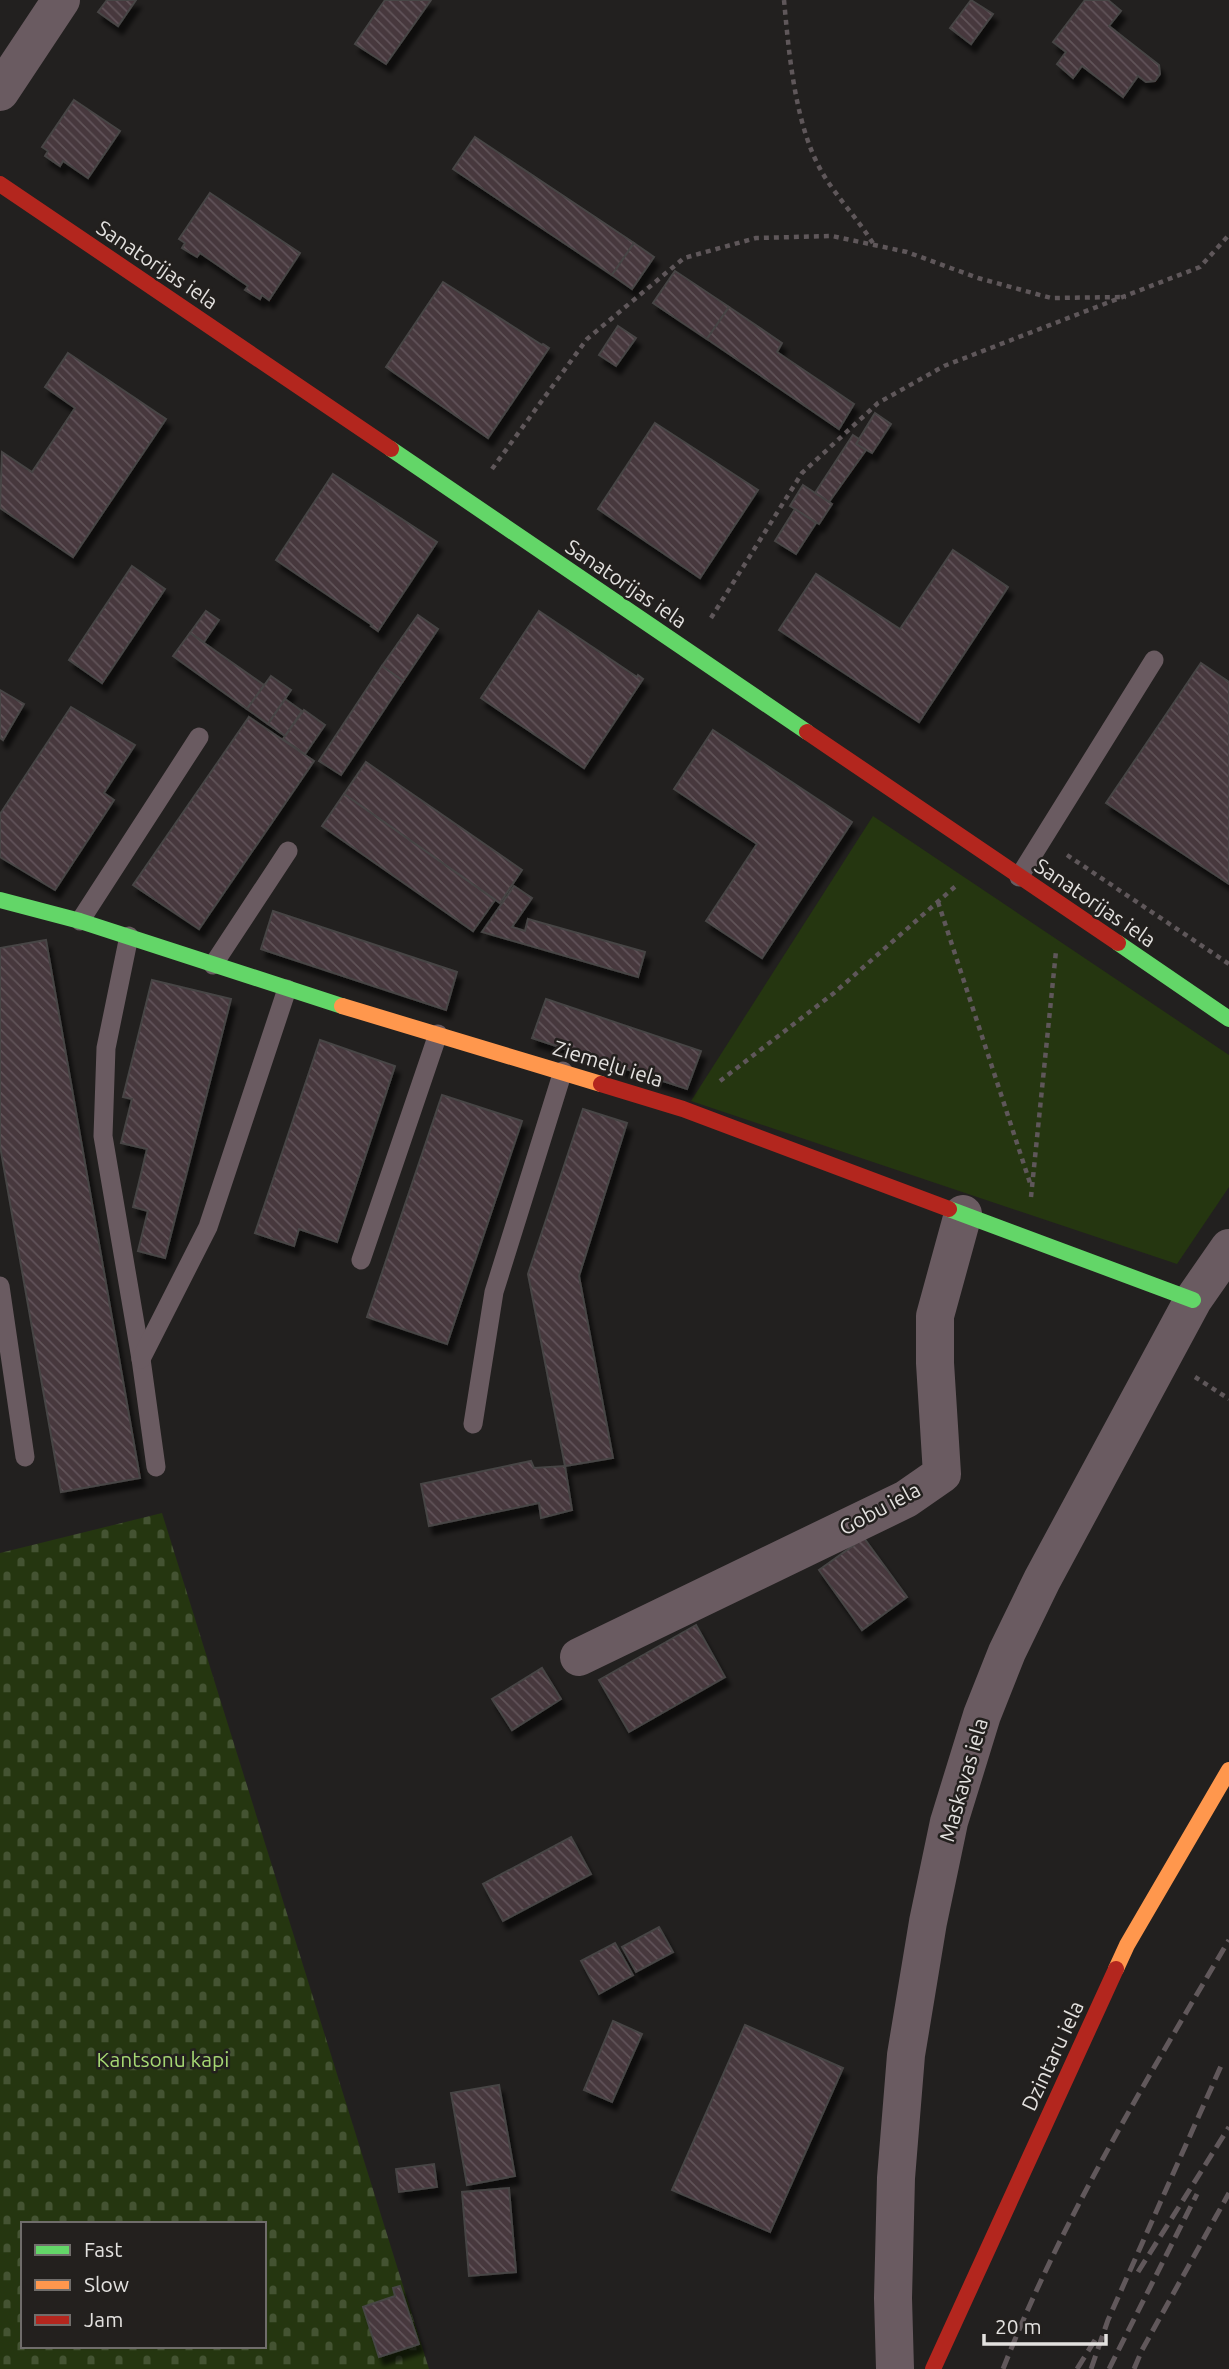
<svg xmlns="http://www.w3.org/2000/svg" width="1229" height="2369" font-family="Ubuntu,sans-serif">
  <defs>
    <pattern id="cemetery-stones" width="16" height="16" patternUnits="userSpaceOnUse" patternTransform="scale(1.75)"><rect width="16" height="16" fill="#253610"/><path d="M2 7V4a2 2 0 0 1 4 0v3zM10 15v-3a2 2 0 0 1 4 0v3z" fill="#445332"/></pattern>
    <pattern id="building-back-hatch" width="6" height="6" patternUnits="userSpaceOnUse" patternTransform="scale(1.75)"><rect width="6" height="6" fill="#46373d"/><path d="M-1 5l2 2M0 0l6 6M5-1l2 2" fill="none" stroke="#615459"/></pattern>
    <filter id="shadow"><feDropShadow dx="4.5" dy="8" stdDeviation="2" flood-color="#0009"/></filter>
  </defs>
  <rect width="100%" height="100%" fill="#22201f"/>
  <path fill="url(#cemetery-stones)" fill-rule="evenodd" d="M 162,1513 L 429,2369 L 0,2369 L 0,1553 ZM 23,2224 L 264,2224 L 264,2346 L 23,2346 Z"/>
  <path fill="#253610" d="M 873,816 L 1229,1055 L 1229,1187 L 1177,1264 L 691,1101 Z"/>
  <g fill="url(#building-back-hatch)" stroke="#474545" stroke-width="2" filter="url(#shadow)">
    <path d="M 107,0 L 136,0 L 118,26 L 98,12 Z"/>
    <path d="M 385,0 L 431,0 L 386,64 L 355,44 Z"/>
    <path d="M 971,0 L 993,14 L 971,44 L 950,28 Z"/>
    <path d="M 1085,0 L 1108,0 L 1121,11 L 1109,26 L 1159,65 L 1160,74 L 1155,81 L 1146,82 L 1138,76 L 1123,97 L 1082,66 L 1073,78 L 1057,64 L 1066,52 L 1053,42 Z"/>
    <path d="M 74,100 L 120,131 L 88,178 L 63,161 L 60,166 L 45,156 L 48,151 L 42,147 Z"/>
    <path d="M 475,137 L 634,243 L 612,275 L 453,169 Z"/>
    <path d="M 210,193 L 300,253 L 269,300 L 262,295 L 260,299 L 245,290 L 248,286 L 200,253 L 197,257 L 182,248 L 185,243 L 179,239 Z"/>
    <path d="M 634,243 L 654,257 L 632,289 L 612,275 Z"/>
    <path d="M 675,271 L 729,307 L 707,339 L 653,303 Z"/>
    <path d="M 443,282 L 542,345 L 543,344 L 549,348 L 488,438 L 386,367 Z"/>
    <path d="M 729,307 L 782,343 L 777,352 L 854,404 L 839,429 L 707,339 Z"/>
    <path d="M 618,326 L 636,338 L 616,366 L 599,355 Z"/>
    <path d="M 68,353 L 166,419 L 73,557 L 0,508 L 2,452 L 32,472 L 75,408 L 45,387 Z"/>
    <path d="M 875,413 L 891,424 L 872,453 L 856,444 Z"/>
    <path d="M 655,423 L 758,490 L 700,578 L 598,509 Z"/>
    <path d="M 853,435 L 859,439 L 856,444 L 866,450 L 829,502 L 815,493 Z"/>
    <path d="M 333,474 L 437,542 L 378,631 L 371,626 L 372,625 L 276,560 Z"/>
    <path d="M 803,485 L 832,504 L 819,524 L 790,506 Z"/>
    <path d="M 795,509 L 816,523 L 796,554 L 775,541 Z"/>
    <path d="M 953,550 L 1008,587 L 919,722 L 779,630 L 816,574 L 900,629 Z"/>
    <path d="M 132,566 L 165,589 L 102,683 L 69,660 Z"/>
    <path d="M 206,611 L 219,620 L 204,642 L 190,633 Z"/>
    <path d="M 539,611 L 637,677 L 638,675 L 643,679 L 584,768 L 481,698 Z"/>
    <path d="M 418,615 L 438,629 L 403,681 L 382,666 Z"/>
    <path d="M 190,633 L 264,685 L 247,709 L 173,656 Z"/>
    <path d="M 1201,663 L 1229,682 L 1229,884 L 1106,803 Z"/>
    <path d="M 382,666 L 403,681 L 341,775 L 319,761 Z"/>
    <path d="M 271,676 L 291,690 L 268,724 L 247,709 Z"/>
    <path d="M 0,690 L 24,704 L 3,740 L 0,738 Z"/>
    <path d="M 285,699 L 302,711 L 285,736 L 268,724 Z"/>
    <path d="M 71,707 L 135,745 L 104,793 L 114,800 L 55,890 L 0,857 L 0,814 Z"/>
    <path d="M 304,710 L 325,725 L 305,754 L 283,739 Z"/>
    <path d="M 249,717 L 314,761 L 199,929 L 133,885 Z"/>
    <path d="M 713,730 L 852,822 L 762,958 L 706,921 L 757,844 L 674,789 Z"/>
    <path d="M 366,762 L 522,870 L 500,903 L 344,794 Z"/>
    <path d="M 344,794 L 495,900 L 473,931 L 322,826 Z"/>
    <path d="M 514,886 L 532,898 L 512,927 L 525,931 L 528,919 L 645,952 L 638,977 L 482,932 Z"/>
    <path d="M 273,911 L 457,972 L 446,1010 L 261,949 Z"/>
    <path d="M 46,940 L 140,1478 L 61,1492 L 0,1146 L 0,948 Z"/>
    <path d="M 152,980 L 231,999 L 165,1258 L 138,1251 L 148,1211 L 133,1207 L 147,1149 L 121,1143 L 132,1099 L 123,1097 Z"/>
    <path d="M 546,999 L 701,1051 L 687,1089 L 532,1038 Z"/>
    <path d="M 320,1040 L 395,1066 L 337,1242 L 299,1229 L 294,1246 L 255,1233 Z"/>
    <path d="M 442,1095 L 522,1121 L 447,1344 L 367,1317 Z"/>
    <path d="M 583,1109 L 627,1123 L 579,1276 L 613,1458 L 565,1466 L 528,1274 Z"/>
    <path d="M 531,1461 L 534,1468 L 565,1466 L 572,1510 L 541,1518 L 539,1503 L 429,1526 L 421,1484 Z"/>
    <path d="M 864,1538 L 907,1597 L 862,1630 L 819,1570 Z"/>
    <path d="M 696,1625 L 725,1677 L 629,1732 L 599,1680 Z"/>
    <path d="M 542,1668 L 561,1699 L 512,1730 L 492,1699 Z"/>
    <path d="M 571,1837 L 591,1874 L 503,1921 L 483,1884 Z"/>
    <path d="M 659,1927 L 673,1952 L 636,1972 L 622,1947 Z"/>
    <path d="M 615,1943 L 633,1975 L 599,1994 L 581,1961 Z"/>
    <path d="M 613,2021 L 642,2034 L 612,2102 L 584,2090 Z"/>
    <path d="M 745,2025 L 843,2068 L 770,2232 L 672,2190 Z"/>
    <path d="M 499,2085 L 515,2176 L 467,2185 L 451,2093 Z"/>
    <path d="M 434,2164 L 437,2187 L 399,2192 L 396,2169 Z"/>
    <path d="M 509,2188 L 516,2272 L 469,2276 L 462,2192 Z"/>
    <path d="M 400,2286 L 419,2344 L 379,2357 L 363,2307 L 395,2296 L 393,2288 Z"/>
  </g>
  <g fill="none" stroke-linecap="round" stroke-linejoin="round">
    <g stroke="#5f575a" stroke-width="4.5" stroke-dasharray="5 5" stroke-linecap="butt">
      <path d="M 784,0 C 789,54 795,127 823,174 C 838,199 859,220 874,245"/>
      <path d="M 492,469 L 587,339 L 684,258 L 756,238 L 832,236 L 907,252 L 978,278 L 1051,298 L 1126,297"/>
      <path d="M 711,618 L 802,473 L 878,403 L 944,366 L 1200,267 L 1229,235"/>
      <path d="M 1067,855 L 1229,964"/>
      <path d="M 938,902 L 1031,1186"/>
      <path d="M 720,1081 L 834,993 L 958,884"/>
      <path d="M 1031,1197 L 1056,951"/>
      <path d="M 1195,1377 L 1229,1399"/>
    </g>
    <g stroke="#6a5b61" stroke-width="19">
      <path d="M 1019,877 L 1154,660"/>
      <path d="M 80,921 L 199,737"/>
      <path d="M 129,936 L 106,1048 L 103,1136 L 141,1359 L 156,1467"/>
      <path d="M 213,965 L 288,851"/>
      <path d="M 361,1260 L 438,1034"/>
      <path d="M 0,1286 L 25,1457"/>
      <path d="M 141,1359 L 208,1227 L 287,989"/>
      <path d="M 473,1424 L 494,1292 L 563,1071"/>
    </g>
    <g stroke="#6a5b61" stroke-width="38">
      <path d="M 0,92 L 61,0"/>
      <path d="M 579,1657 L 906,1499 L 942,1474 L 935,1363 L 935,1316 L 963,1214"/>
      <path d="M 895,2369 L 893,2298 L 896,2178 L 906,2055 L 928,1922 L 949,1822 L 982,1715 L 1007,1652 L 1042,1580 L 1193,1300 L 1229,1248"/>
    </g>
    <g stroke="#63d668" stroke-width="16">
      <path d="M 391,449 L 807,732"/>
      <path d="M 0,900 L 80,921 L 342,1006"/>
      <path d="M 1118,943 L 1229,1019"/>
      <path d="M 949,1209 L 1193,1300"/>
    </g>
    <g stroke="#ff974d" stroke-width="16">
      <path d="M 342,1006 L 601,1084"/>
      <path d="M 1116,1969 L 1127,1945 L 1229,1770"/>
    </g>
    <g stroke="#b3261e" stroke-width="16">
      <path d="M 0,184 L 391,449"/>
      <path d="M 807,732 L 1118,943"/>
      <path d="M 601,1084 L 683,1109 L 949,1209"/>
      <path d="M 933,2369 L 1116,1969"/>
    </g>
    <g stroke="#61585b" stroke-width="5" stroke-dasharray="14 7" stroke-linecap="butt">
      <path d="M 1138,2272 L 1229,2127"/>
      <path d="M 1003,2369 C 1061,2221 1148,2077 1229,1940"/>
      <path d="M 1077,2369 L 1095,2340"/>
      <path d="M 1091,2369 L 1108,2320 L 1221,2066"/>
      <path d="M 1109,2369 L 1197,2194"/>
      <path d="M 1134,2369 L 1142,2350 L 1229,2193"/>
    </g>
  </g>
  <g text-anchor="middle" stroke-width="5" stroke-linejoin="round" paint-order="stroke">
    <g font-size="21" fill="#e3e1df" stroke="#23201e">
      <text transform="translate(157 265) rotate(34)" y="7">Sanatorijas iela</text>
      <text transform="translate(626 584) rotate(34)" y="7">Sanatorijas iela</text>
      <text transform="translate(1095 903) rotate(34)" y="7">Sanatorijas iela</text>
      <text transform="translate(608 1064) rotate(17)" y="7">Ziemeļu iela</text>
      <text transform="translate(880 1509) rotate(-28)" y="7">Gobu iela</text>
      <text transform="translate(964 1780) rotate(-74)" y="7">Maskavas iela</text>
      <text transform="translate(1053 2056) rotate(-65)" y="7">Dzintaru iela</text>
    </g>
    <g font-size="21" fill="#a5d773" stroke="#23201e">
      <text x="163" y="2067">Kantsonu kapi</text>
    </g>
  </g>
  <rect x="21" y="2222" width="245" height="126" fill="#23201e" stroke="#706d6b" stroke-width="2"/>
  <rect x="35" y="2245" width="35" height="10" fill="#63d668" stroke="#706d6b" stroke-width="2"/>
  <text x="84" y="2257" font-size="21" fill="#e3e1df">Fast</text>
  <rect x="35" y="2280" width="35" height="10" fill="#ff974d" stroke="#706d6b" stroke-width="2"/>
  <text x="84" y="2292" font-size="21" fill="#e3e1df">Slow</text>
  <rect x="35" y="2315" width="35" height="10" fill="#b3261e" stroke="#706d6b" stroke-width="2"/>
  <text x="84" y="2327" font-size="21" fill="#e3e1df">Jam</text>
  <path d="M984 2334v10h122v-10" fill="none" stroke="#e3e1df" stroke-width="3.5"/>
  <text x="995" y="2334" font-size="21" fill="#e3e1df" stroke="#23201e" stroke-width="5" paint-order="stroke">20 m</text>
</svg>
